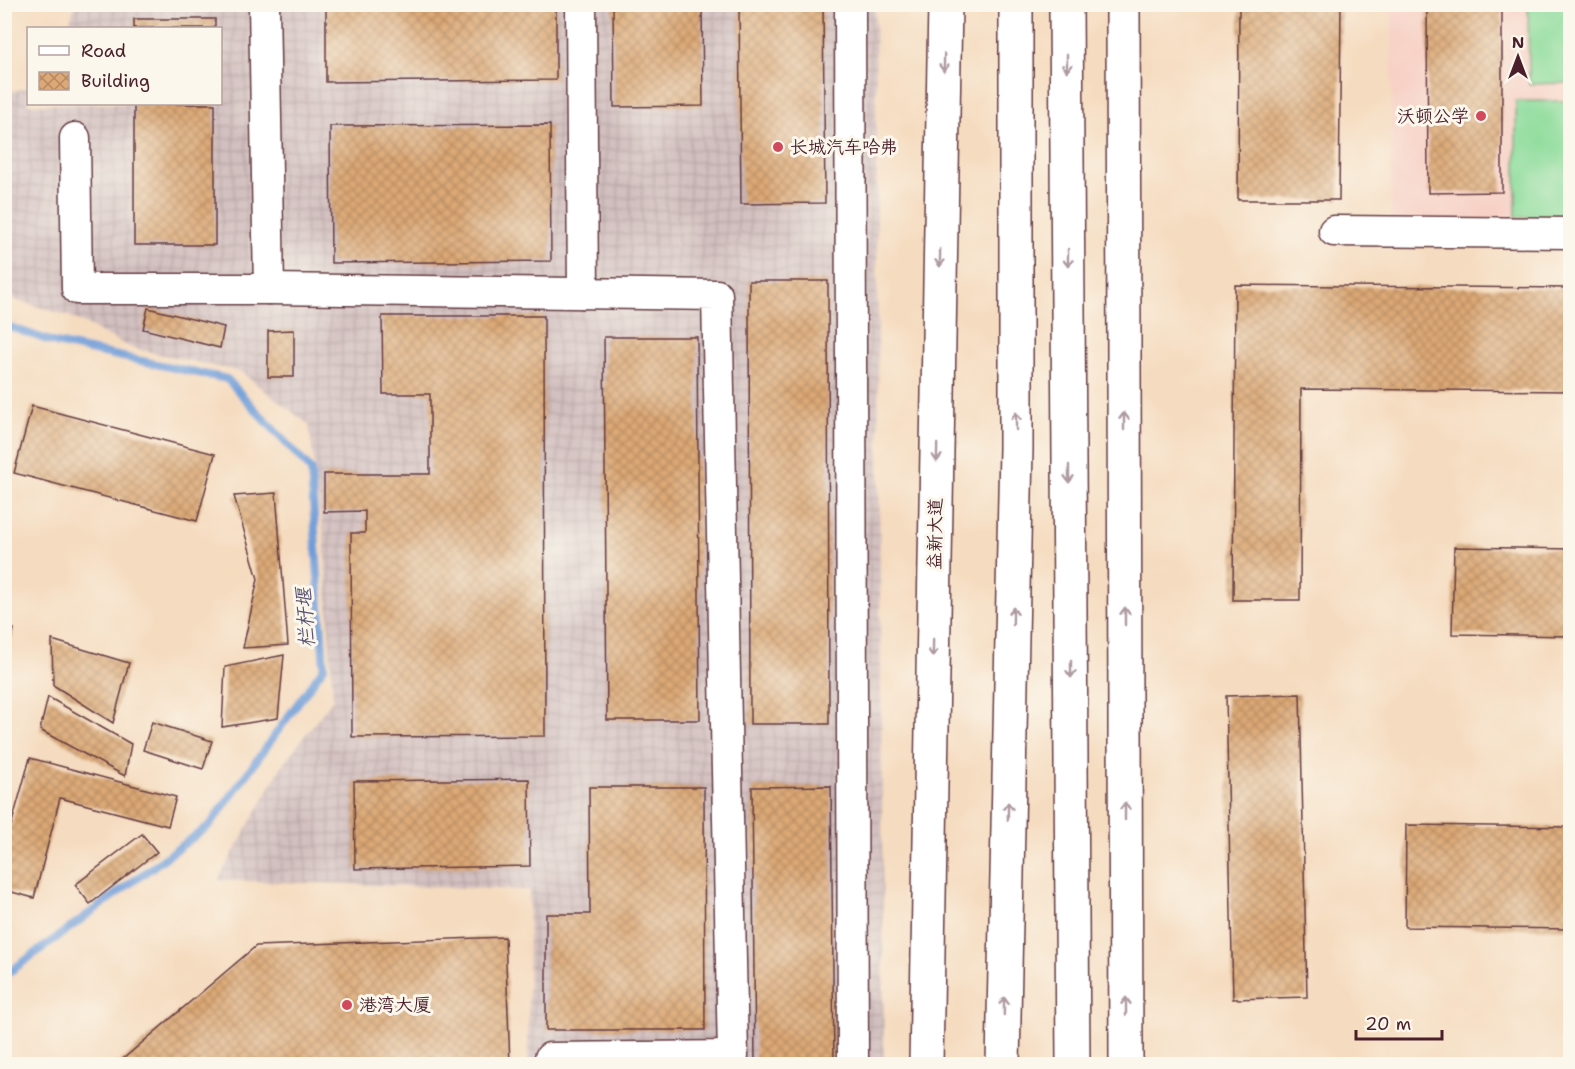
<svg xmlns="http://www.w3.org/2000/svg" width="1575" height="1069" font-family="'Shantell Sans','LXGW WenKai TC',sans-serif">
  <defs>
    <pattern id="industrial-grid" width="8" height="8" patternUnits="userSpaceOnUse" patternTransform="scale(1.5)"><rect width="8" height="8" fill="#d2bfbf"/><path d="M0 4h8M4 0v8" fill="none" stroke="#b6a4a4"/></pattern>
    <pattern id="building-cross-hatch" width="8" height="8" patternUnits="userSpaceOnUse" patternTransform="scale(1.5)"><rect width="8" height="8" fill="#dca976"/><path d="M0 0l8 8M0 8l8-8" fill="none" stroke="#b48961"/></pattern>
  </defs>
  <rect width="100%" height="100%" fill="#fbf7ec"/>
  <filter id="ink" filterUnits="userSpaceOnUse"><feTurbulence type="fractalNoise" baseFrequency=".0167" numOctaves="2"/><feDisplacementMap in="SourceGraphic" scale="12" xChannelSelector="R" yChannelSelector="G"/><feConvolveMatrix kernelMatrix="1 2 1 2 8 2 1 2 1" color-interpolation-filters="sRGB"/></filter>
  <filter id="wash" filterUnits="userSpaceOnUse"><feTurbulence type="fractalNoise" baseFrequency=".008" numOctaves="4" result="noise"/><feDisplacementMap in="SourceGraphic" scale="24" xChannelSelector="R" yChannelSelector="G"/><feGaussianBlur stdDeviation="1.35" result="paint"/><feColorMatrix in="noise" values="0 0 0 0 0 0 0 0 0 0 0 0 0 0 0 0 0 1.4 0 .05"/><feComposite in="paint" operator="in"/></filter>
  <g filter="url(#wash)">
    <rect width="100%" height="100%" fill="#f5dbbf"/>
    <path fill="#f7d1c6" d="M 1392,5 L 1570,5 L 1570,228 L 1391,228 Z"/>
    <path fill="url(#industrial-grid)" d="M 75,5 L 875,5 L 884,1064 L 528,1064 L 529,890 L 218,880 L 283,764 L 333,699 L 324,537 L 309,425 L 241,372 L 132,348 L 69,316 L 5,297 L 4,93 L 28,88 L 28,104 L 220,104 L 220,28 L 68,28 Z"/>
    <g fill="#8bdb9a" stroke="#6a7d62" stroke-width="1.5">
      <path d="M 1528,5 L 1570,5 L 1570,83 L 1529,84 Z"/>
      <rect x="1516" y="101" width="54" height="116"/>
    </g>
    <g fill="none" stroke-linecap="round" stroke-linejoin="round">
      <path stroke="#6f9dd8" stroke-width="8" d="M 4,325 L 56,343 L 227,379 L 311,470 L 324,667 L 210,825 L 4,976"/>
    </g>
    <g id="blocks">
      <g fill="url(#building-cross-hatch)">
        <path d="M 326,4 L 556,4 L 556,80 L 326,82 Z"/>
        <path d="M 613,4 L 702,4 L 703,106 L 614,107 Z"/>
        <path d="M 739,4 L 823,4 L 825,203 L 741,204 Z"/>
        <path d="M 1239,4 L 1341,4 L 1339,200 L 1238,200 Z"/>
        <path d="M 1427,4 L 1502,4 L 1502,192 L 1428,193 Z"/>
        <rect x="134" y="19" width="81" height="9"/>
        <rect x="134" y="104" width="81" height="141"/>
        <path d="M 550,125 L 551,261 L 331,263 L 330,126 Z"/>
        <path d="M 749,281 L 828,281 L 829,724 L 750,724 Z"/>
        <path d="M 1235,285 L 1570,288 L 1570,391 L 1301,389 L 1300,600 L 1233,600 Z"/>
        <path d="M 148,308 L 224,327 L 220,348 L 143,329 Z"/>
        <path d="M 382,316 L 544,316 L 545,736 L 352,737 L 351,533 L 365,533 L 365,511 L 324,512 L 324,474 L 430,474 L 430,394 L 383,394 Z"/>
        <path d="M 294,330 L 294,377 L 268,377 L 268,331 Z"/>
        <path d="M 604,337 L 697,337 L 700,720 L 607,720 Z"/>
        <path d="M 32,406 L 215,454 L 197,521 L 14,473 Z"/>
        <path d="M 276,493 L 288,645 L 243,648 L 258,579 L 234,496 Z"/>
        <path d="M 1454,547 L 1570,549 L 1570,636 L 1452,634 Z"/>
        <path d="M 4,626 L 14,629 L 5,661 L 4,661 Z"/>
        <path d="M 52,640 L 129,663 L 113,723 L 53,685 Z"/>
        <path d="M 284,655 L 278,718 L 222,727 L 225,667 Z"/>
        <path d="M 1300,694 L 1307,997 L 1233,999 L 1226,696 Z"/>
        <path d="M 48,697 L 131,744 L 125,776 L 40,730 Z"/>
        <path d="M 152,722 L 212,741 L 203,769 L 143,750 Z"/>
        <path d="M 30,758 L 176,797 L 168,826 L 60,798 L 34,898 L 4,890 L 4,851 Z"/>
        <path d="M 529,779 L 530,866 L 355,869 L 354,781 Z"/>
        <path d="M 831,786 L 834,1064 L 755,1064 L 752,787 Z"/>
        <path d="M 589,787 L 704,787 L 705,1030 L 546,1030 L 546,914 L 590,914 Z"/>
        <path d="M 1406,825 L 1570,827 L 1570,929 L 1405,927 Z"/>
        <path d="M 142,834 L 157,852 L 90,904 L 75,885 Z"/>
        <path d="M 505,937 L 510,1064 L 117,1064 L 256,946 Z"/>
      </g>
    </g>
  </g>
  <g filter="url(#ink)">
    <use href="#blocks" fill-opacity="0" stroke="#643b41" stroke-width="1.5"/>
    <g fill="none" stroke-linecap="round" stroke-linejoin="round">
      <g stroke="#643b41" stroke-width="33">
        <g id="minor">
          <path d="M 581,4 L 583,293"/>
          <path d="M 850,4 L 853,1064"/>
          <path d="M 75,138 L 77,289 L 269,289 L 264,4"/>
          <path d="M 1334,231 L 1570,233"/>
          <path d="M 269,289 L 717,295 L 733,1056 L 550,1058 L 550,1064"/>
        </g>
      </g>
      <g stroke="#643b41" stroke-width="36">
        <g id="major">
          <path d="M 926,1064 L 945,4"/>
          <path d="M 1003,1064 L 1016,448 L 1016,4"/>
        </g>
      </g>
      <g stroke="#643b41" stroke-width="36">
        <g id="highway">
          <path d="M 1066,4 L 1073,1064"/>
          <path d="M 1123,4 L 1126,1064"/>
        </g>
      </g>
      <use href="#minor" stroke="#fff" stroke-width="30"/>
      <use href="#major" stroke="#fff" stroke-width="33"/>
      <use href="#highway" stroke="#fff" stroke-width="33"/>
    </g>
    <defs><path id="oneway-shaft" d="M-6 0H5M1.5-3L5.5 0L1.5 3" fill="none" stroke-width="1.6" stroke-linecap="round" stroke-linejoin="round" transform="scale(1.5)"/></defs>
    <g stroke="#ae9aa0">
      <use href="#oneway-shaft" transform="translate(944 63) rotate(91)"/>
      <use href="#oneway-shaft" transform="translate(1067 63) rotate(90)"/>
      <use href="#oneway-shaft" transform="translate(940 258) rotate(91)"/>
      <use href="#oneway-shaft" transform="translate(1068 258) rotate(90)"/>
      <use href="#oneway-shaft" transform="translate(1016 421) rotate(-90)"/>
      <use href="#oneway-shaft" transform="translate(1124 421) rotate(-90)"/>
      <use href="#oneway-shaft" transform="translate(937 453) rotate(91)"/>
      <use href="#oneway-shaft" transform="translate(1069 474) rotate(90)"/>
      <use href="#oneway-shaft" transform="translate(1013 616) rotate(-89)"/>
      <use href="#oneway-shaft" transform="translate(1125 616) rotate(-90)"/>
      <use href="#oneway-shaft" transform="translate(933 648) rotate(91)"/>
      <use href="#oneway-shaft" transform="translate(1071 669) rotate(90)"/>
      <use href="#oneway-shaft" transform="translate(1008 811) rotate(-89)"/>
      <use href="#oneway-shaft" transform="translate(1125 811) rotate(-90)"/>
      <use href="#oneway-shaft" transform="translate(1004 1006) rotate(-89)"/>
      <use href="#oneway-shaft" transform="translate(1126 1006) rotate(-90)"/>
    </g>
  </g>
  <g fill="#d1495b" stroke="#fbf7ec" stroke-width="2">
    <circle cx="1481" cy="116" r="6"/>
    <circle cx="778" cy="147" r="6"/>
    <circle cx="347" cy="1005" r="6"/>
  </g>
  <g text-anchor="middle" stroke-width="6" stroke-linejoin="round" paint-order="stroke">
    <g font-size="18" fill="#4a1f2b" stroke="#fbf7ec" text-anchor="start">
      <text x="1469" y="122" text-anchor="end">沃顿公学</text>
      <text x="790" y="153">长城汽车哈弗</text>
      <text x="359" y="1011">港湾大厦</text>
    </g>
    <g font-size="18" fill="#4a1f2b" stroke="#fbf7ec">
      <text transform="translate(935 534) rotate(-89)" y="6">益新大道</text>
    </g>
    <g font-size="20" font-style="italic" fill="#595170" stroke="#fbf7ec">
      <text transform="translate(305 618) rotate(-94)" y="7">栏杆堰</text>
    </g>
  </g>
  <rect width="1575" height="1069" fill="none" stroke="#fbf7ec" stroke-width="24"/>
  <rect x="27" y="27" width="195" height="78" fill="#fbf7ec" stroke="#b4a19f" stroke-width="1.5"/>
  <rect x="39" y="46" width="30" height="9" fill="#ffffff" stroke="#b4a19f" stroke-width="1.5"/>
  <text x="81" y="57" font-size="18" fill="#4a1f2b">Road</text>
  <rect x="39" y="72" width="30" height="18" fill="url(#building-cross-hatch)" stroke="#b4a19f" stroke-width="1.5"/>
  <text x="81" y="87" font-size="18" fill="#4a1f2b">Building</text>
  <g transform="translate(1518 57)" stroke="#fbf7ec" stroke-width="4.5" paint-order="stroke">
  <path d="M0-4.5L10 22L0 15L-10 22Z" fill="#4a1f2b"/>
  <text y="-9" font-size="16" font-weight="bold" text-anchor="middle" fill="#4a1f2b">N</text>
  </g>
  <path d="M1356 1030v9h86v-9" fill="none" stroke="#4a1f2b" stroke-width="3"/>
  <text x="1365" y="1030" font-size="18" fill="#4a1f2b" stroke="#fbf7ec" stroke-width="4.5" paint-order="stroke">20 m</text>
</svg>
